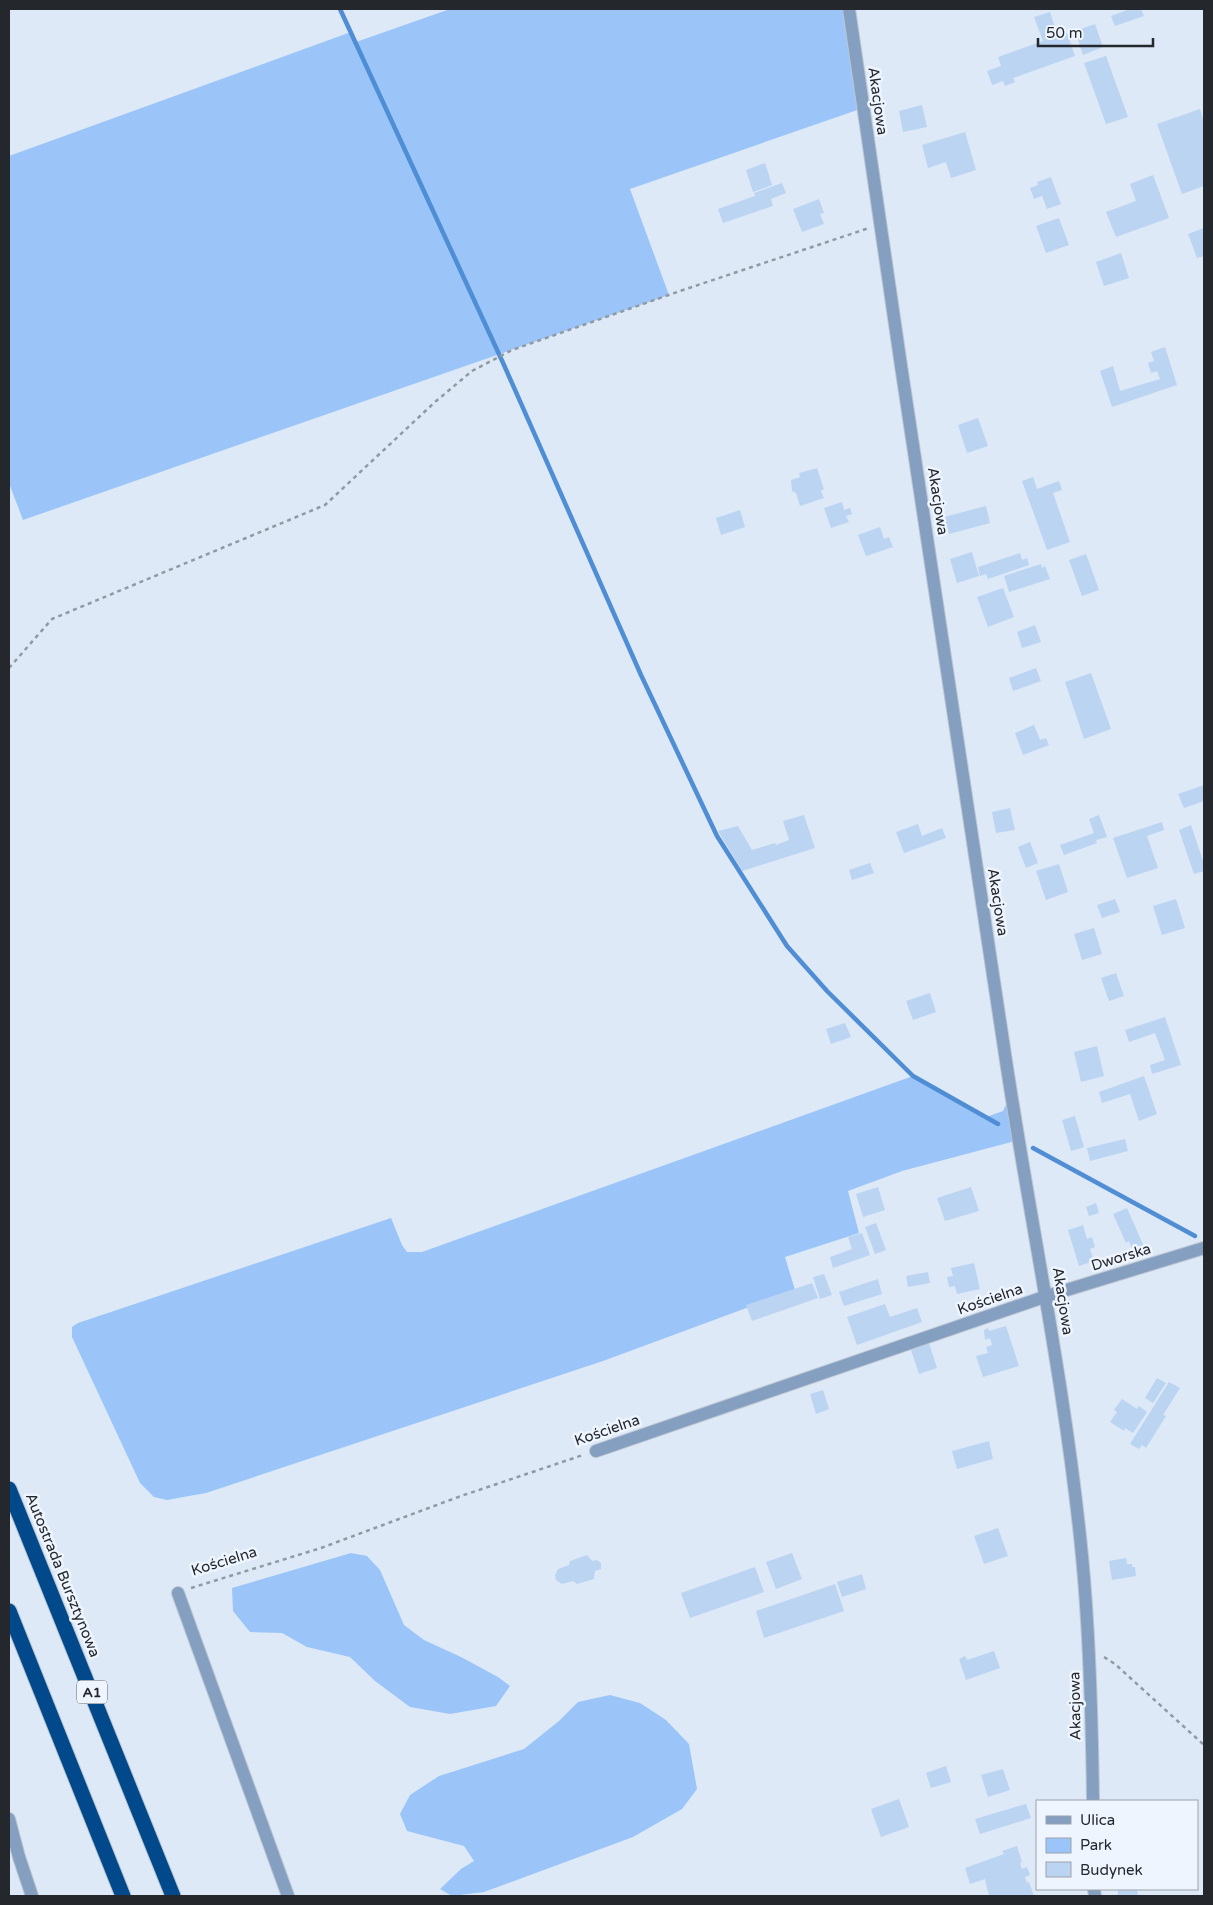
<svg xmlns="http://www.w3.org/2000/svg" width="1213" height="1905" font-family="'Varela Round',sans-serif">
  <rect width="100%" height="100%" fill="#dde9f6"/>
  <g fill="#9bc5f8">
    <path d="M 450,9 L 849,9 L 863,108 L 630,189 L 669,295 L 23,520 L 9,483 L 9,156 L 351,32 L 356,42 Z"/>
    <path d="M 913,1076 L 986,1117 L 1003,1111 L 1011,1094 L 1019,1140 L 902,1171 L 848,1191 L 859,1233 L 785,1257 L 795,1290 L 603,1361 L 206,1493 L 167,1500 L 154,1497 L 140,1483 L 72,1337 L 72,1327 L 78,1323 L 391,1218 L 402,1245 L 407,1252 L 422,1252 Z"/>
    <path d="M 351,1553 L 367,1556 L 380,1570 L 404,1625 L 424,1640 L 461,1657 L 498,1677 L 510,1686 L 496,1706 L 450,1714 L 410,1707 L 375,1681 L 350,1657 L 307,1647 L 282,1633 L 250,1632 L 233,1611 L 232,1588 Z"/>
    <path d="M 610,1695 L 640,1703 L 666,1720 L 689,1744 L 697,1789 L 682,1809 L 633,1837 L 484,1892 L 452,1896 L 440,1889 L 461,1869 L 474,1861 L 464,1846 L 407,1831 L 400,1814 L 410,1795 L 439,1776 L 524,1749 L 559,1721 L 578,1702 Z"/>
  </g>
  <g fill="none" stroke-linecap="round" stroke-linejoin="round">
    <g stroke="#4f8dd4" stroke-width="4.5">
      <path d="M 340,9 L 504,365 L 641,675 L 717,836 L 787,946 L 827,991 L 913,1076 L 998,1124"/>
      <path d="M 1033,1148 L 1195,1236"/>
    </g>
  </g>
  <g fill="#bbd4f2">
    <path d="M 1130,9 L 1141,9 L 1144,16 L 1115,26 L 1111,16 Z"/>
    <path d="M 1050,12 L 1058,36 L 1067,33 L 1075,56 L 1013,78 L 1015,82 L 1005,86 L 1003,81 L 992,85 L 987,71 L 1001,66 L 998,57 L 1043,41 L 1034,17 Z"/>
    <path d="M 1095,24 L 1103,47 L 1083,55 L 1075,31 Z"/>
    <path d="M 1106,56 L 1128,117 L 1106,124 L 1084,63 Z"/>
    <path d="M 922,105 L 927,127 L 903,132 L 899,111 Z"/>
    <path d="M 1200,109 L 1204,122 L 1204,186 L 1182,194 L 1157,124 Z"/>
    <path d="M 965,132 L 976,170 L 951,178 L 946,162 L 928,168 L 922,145 Z"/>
    <path d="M 765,163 L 772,185 L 753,192 L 746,170 Z"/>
    <path d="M 1153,175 L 1169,218 L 1116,237 L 1106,212 L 1136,201 L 1130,184 Z"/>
    <path d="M 1051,177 L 1061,204 L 1047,209 L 1042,196 L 1034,199 L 1030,188 L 1038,185 L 1037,182 Z"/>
    <path d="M 782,183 L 786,193 L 771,199 L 773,206 L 723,223 L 718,209 L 755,196 L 754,193 Z"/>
    <path d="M 819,199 L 824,213 L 820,214 L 824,224 L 802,232 L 793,209 Z"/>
    <path d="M 1059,218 L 1069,245 L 1046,253 L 1036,226 Z"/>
    <path d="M 1204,228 L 1204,256 L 1197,258 L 1188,234 Z"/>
    <path d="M 1121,253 L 1129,278 L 1104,286 L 1096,262 Z"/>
    <path d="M 1165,347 L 1177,385 L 1112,407 L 1100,371 L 1113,366 L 1120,391 L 1160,379 L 1157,371 L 1151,373 L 1148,363 L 1154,361 L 1151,352 Z"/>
    <path d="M 978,418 L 988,446 L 967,453 L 958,425 Z"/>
    <path d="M 817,468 L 824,489 L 821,491 L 824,498 L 800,506 L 796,493 L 792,491 L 791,480 L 800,477 L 799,473 Z"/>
    <path d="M 1033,477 L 1037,489 L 1059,481 L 1062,490 L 1053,493 L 1070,542 L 1047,550 L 1022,481 Z"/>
    <path d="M 842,502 L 844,510 L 850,508 L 852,514 L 846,516 L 849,522 L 831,528 L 824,508 Z"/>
    <path d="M 986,506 L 990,523 L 949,534 L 944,517 Z"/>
    <path d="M 740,510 L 745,527 L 721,535 L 716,518 Z"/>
    <path d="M 880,527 L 884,539 L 889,537 L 893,547 L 866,556 L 858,535 Z"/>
    <path d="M 972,552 L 979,576 L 957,583 L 950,559 Z"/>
    <path d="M 1020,553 L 1022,560 L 1027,558 L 1029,565 L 988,579 L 986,574 L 980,576 L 978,567 Z"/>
    <path d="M 1086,554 L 1099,590 L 1082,596 L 1069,560 Z"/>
    <path d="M 1041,564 L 1042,568 L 1045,566 L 1050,579 L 1009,592 L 1004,576 Z"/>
    <path d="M 1003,588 L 1014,617 L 988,627 L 977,597 Z"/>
    <path d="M 1035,625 L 1041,642 L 1022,648 L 1017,632 Z"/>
    <path d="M 1036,668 L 1041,681 L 1013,691 L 1009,678 Z"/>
    <path d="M 1091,673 L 1111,729 L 1084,739 L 1065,682 Z"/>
    <path d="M 1034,725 L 1040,740 L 1046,738 L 1049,745 L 1023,755 L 1015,733 Z"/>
    <path d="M 1204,785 L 1204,801 L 1184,808 L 1178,794 Z"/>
    <path d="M 1010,808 L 1015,830 L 996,833 L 992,812 Z"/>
    <path d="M 804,815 L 815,848 L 742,871 L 718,831 L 738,826 L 752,850 L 775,843 L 776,845 L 789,840 L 783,821 Z"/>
    <path d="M 1099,815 L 1107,837 L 1096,840 L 1097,843 L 1064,855 L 1060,845 L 1094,833 L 1089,819 Z"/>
    <path d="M 1162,822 L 1164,830 L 1147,836 L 1158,868 L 1127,878 L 1113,838 Z"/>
    <path d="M 918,824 L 922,836 L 942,828 L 946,838 L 904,853 L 896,832 Z"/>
    <path d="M 1191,825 L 1204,864 L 1204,871 L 1194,874 L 1179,830 Z"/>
    <path d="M 1030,842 L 1038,863 L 1026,868 L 1018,847 Z"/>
    <path d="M 870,863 L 874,873 L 852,880 L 849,870 Z"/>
    <path d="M 1059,864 L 1068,892 L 1046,900 L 1036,871 Z"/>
    <path d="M 1115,899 L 1120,912 L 1102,918 L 1097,905 Z"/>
    <path d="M 1176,899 L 1185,928 L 1162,935 L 1153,906 Z"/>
    <path d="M 1094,928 L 1102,954 L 1082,960 L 1074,934 Z"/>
    <path d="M 1116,973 L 1124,996 L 1109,1001 L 1101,978 Z"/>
    <path d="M 930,993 L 936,1012 L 913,1020 L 906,1001 Z"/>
    <path d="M 1165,1017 L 1181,1065 L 1152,1074 L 1150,1065 L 1165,1060 L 1155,1033 L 1129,1042 L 1125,1030 Z"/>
    <path d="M 845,1023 L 851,1037 L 831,1044 L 826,1029 Z"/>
    <path d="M 1097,1046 L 1104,1076 L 1081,1082 L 1074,1052 Z"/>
    <path d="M 1144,1076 L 1157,1114 L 1139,1121 L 1130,1094 L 1102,1103 L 1099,1092 Z"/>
    <path d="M 1075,1116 L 1084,1147 L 1071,1151 L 1062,1120 Z"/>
    <path d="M 1125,1139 L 1128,1151 L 1090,1161 L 1087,1148 Z"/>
    <path d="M 878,1187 L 885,1210 L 863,1217 L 856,1194 Z"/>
    <path d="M 971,1187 L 979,1211 L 945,1221 L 937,1198 Z"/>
    <path d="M 1096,1203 L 1099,1213 L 1089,1216 L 1086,1207 Z"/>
    <path d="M 1127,1208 L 1145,1249 L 1133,1252 L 1129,1241 L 1126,1243 L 1113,1214 Z"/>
    <path d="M 876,1223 L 886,1250 L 875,1254 L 865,1227 Z"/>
    <path d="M 1083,1225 L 1087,1239 L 1092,1237 L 1095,1247 L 1090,1249 L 1094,1261 L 1079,1266 L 1068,1230 Z"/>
    <path d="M 862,1233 L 870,1255 L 833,1268 L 830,1257 L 852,1249 L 848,1237 Z"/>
    <path d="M 974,1263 L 980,1289 L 957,1294 L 955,1286 L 949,1287 L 947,1277 L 953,1276 L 951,1268 Z"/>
    <path d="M 928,1272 L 930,1283 L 908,1287 L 906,1276 Z"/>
    <path d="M 824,1274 L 832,1295 L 820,1299 L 813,1277 Z"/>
    <path d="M 878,1279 L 882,1294 L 844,1306 L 839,1292 Z"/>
    <path d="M 812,1283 L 818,1298 L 752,1321 L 746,1305 Z"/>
    <path d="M 885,1304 L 890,1317 L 917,1308 L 922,1322 L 857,1345 L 847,1317 Z"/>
    <path d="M 1006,1326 L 1019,1366 L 983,1377 L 976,1356 L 988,1353 L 986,1347 L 992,1345 L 990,1338 L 985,1340 L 984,1330 L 988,1328 L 989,1331 Z"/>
    <path d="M 908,1341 L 929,1343 L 937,1368 L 919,1374 Z"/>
    <path d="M 1157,1378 L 1166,1383 L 1153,1403 L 1145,1398 Z"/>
    <path d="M 1169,1382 L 1180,1388 L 1163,1415 L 1166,1416 L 1146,1448 L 1142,1445 L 1139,1449 L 1130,1444 Z"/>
    <path d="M 823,1390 L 829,1409 L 816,1414 L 810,1394 Z"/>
    <path d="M 1122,1399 L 1137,1409 L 1139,1406 L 1147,1412 L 1133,1433 L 1125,1428 L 1124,1431 L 1110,1422 L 1117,1412 L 1114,1410 Z"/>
    <path d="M 989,1441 L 993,1459 L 957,1469 L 952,1451 Z"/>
    <path d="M 998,1528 L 1008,1556 L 984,1564 L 974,1536 Z"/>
    <path d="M 792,1553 L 802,1579 L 776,1589 L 766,1562 Z"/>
    <path d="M 587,1555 L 592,1561 L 597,1560 L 601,1563 L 601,1569 L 595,1571 L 594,1579 L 577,1584 L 573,1581 L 562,1584 L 556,1580 L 555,1575 L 558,1569 L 569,1565 L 570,1561 Z"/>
    <path d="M 1126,1558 L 1127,1564 L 1132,1564 L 1132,1567 L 1135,1567 L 1136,1576 L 1112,1580 L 1109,1561 Z"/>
    <path d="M 755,1567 L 764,1592 L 690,1618 L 681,1593 Z"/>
    <path d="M 862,1574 L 866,1589 L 842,1597 L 837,1582 Z"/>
    <path d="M 835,1584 L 844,1611 L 764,1638 L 756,1611 Z"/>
    <path d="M 994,1651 L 1000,1668 L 966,1680 L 959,1659 L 965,1656 L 967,1660 Z"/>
    <path d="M 946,1766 L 951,1782 L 931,1788 L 926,1773 Z"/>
    <path d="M 1003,1769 L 1010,1790 L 988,1797 L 981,1775 Z"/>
    <path d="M 899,1799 L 909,1827 L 881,1837 L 871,1809 Z"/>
    <path d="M 1026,1804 L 1031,1818 L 980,1834 L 975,1819 Z"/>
    <path d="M 1017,1846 L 1022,1862 L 1020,1863 L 1022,1869 L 1027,1867 L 1030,1875 L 1025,1877 L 1027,1883 L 1029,1882 L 1034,1896 L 989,1896 L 985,1879 L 970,1884 L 965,1868 L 1004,1854 L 1002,1851 Z"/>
    <path d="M 1118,1889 L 1137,1889 L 1138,1896 L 1118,1896 Z"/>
  </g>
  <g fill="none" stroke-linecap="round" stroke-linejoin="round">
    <g stroke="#bcc6d2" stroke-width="14">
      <g id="minor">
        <path d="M 849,9 C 899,360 953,711 1006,1061 C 1031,1226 1066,1390 1082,1556 C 1090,1638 1092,1719 1093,1801"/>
        <path d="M 596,1451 L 1047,1296 L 1204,1248"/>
        <path d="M 178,1593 L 288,1896"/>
        <path d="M 9,1819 L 19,1857 L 32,1896"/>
        <path d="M 1094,1889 L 1095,1896"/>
      </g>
    </g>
    <g stroke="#bcc6d2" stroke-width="17">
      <g id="highway">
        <path d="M 9,1489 L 173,1896"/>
        <path d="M 9,1611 L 123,1896"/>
      </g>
    </g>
    <g stroke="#9199a3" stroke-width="2.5" stroke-dasharray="4 4" stroke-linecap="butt">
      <path d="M 9,668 L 52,619 L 325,505 L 435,402 L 472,371 L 512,350 L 680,291 L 869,228"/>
      <path d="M 191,1588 L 321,1548 L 461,1496 L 583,1455"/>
      <path d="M 1104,1657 L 1115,1664 L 1204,1745"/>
    </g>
    <use href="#minor" stroke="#849fc0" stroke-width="12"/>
    <use href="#highway" stroke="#02498b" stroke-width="15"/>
  </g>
  <g text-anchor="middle" stroke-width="5" stroke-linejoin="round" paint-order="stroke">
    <rect fill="#eef5fe" stroke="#61666c" stroke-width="1" x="77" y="1680.5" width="30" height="23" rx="4"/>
    <g font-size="14" font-weight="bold" fill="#24282d">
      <text x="92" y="1697">A1</text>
    </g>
    <g font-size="15" fill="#24282d" stroke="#eef5fe">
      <text transform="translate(878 101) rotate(82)" y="5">Akacjowa</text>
      <text transform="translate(938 501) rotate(81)" y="5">Akacjowa</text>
      <text transform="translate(998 902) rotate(81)" y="5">Akacjowa</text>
      <text transform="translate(1121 1257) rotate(-17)" y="5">Dworska</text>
      <text transform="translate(990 1299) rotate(-19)" y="5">Kościelna</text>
      <text transform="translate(1063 1301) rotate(81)" y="5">Akacjowa</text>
      <text transform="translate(607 1430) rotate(-19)" y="5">Kościelna</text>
      <text transform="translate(224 1561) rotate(-17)" y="5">Kościelna</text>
      <text transform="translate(63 1575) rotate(68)" y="5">Autostrada Bursztynowa</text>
      <text transform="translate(1075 1706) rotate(-91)" y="5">Akacjowa</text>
    </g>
  </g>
  <rect width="1213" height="1905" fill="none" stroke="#24282d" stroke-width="20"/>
  <rect x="1036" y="1800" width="162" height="90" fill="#eef5fe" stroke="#9da3aa"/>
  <rect x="1046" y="1816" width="25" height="8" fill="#849fc0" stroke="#9da3aa"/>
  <text x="1080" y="1825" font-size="15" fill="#24282d">Ulica</text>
  <rect x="1046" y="1838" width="25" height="15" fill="#9bc5f8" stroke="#9da3aa"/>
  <text x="1080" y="1850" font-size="15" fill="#24282d">Park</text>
  <rect x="1046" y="1862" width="25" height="15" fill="#bbd4f2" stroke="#9da3aa"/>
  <text x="1080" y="1875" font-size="15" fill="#24282d">Budynek</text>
  <path d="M1038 38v8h115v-8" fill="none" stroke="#24282d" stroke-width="2.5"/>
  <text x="1046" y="38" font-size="15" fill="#24282d" stroke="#eef5fe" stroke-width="4" paint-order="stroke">50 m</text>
</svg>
